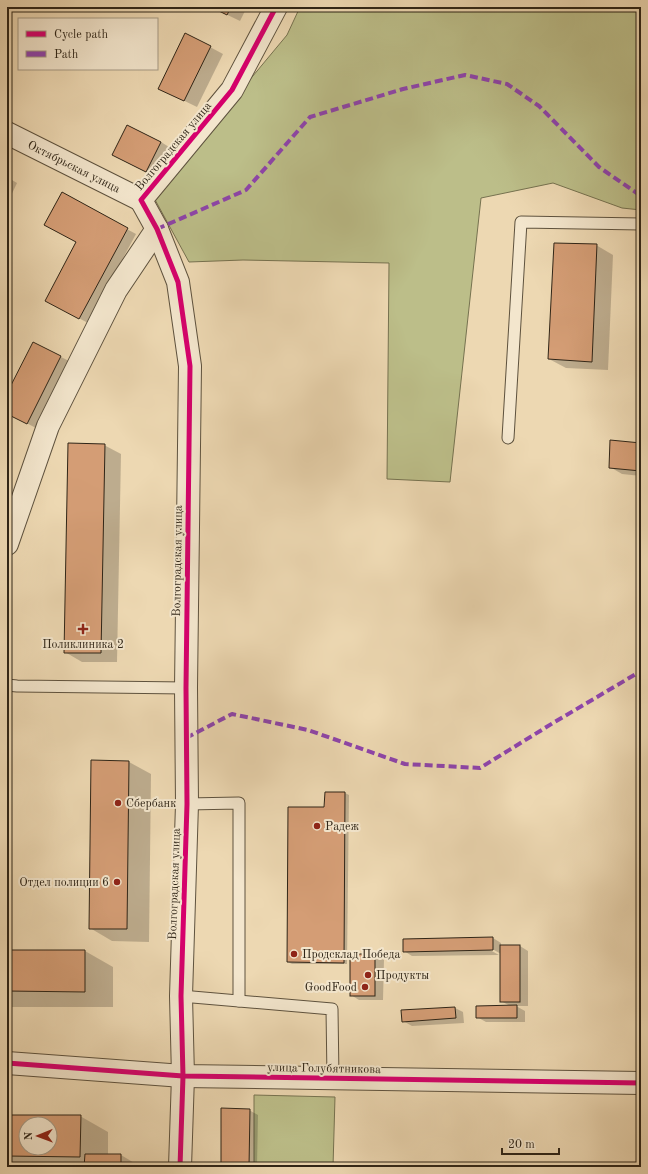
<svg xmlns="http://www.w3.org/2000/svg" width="648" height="1174" font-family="'Old Standard TT',serif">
  <rect width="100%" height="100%" fill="#edd8b2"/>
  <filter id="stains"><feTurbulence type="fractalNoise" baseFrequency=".005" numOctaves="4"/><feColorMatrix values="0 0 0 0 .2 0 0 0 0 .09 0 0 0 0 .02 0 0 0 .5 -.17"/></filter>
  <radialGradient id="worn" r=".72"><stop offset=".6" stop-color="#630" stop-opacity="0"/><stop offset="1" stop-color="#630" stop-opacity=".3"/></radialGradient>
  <g fill="#bcbe89" stroke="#767250">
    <path d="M 300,7 L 641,7 L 641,210 L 622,208 L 553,183 L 481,198 L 450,482 L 387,479 L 389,263 L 243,260 L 189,262 L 153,196 L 287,35 Z"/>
    <path d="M 254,1095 L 335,1097 L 333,1167 L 254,1167 Z"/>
  </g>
  <g fill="#0003" fill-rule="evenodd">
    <path d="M 211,7 L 247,7 L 240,21 Z"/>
    <path d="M 210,47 L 223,54 L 197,107 L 160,89 Z"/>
    <path d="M 161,142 L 169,147 L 154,176 L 122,160 Z"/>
    <path d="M 7,177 L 17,183 L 7,204 Z"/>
    <path d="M 62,194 L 136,234 L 88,323 L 54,305 L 77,242 Z"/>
    <path d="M 596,245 L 613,255 L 608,370 L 566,368 L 549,359 Z"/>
    <path d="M 61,357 L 69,361 L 36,428 L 7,413 L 7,395 Z"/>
    <path d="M 641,444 L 641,476 L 622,474 L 610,467 Z"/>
    <path d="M 104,445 L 121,454 L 117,662 L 82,662 L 65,652 Z"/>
    <path d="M 129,762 L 151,774 L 149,942 L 112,941 L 90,928 Z"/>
    <path d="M 345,793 L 349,795 L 347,964 L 292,964 L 288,962 L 325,808 Z"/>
    <path d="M 493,938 L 501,943 L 501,946 L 520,946 L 528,951 L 528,1006 L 516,1006 L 525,1011 L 525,1022 L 486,1022 L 477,1017 L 510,1006 L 501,1001 L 501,954 L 489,947 L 488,949 L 499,955 L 412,956 L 404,951 Z"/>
    <path d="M 7,951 L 85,951 L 113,967 L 113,1007 L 7,1007 Z"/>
    <path d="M 351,955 L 375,955 L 384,960 L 383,1000 L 359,1000 L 351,995 Z"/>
    <path d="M 455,1008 L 463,1012 L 464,1023 L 412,1026 L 403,1021 Z"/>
    <path d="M 249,1110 L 258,1115 L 257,1167 L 222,1167 Z"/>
    <path d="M 7,1116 L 80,1116 L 108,1132 L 108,1155 L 121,1155 L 141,1167 L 7,1167 ZM 26,1124 L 50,1124 L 50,1148 L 26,1148 Z"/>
  </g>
  <g fill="#d49d75" stroke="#2f2517" fill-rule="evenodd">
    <path d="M 211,7 L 231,7 L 227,15 Z"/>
    <path d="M 185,33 L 211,46 L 184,101 L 158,89 Z"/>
    <path d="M 127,125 L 161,142 L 146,172 L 112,155 Z"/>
    <path d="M 62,192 L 128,228 L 79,319 L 45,301 L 76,242 L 44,225 Z"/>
    <path d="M 554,243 L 597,244 L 592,362 L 548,359 Z"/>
    <path d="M 33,342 L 61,356 L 27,424 L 7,414 L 7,393 Z"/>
    <path d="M 610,440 L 641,443 L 641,471 L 609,468 Z"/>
    <path d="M 68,443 L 105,444 L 101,653 L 64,653 Z"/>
    <path d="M 91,760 L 129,761 L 127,929 L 89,929 Z"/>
    <path d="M 325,792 L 345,792 L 344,963 L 287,962 L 288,807 L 324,807 Z"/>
    <path d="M 493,937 L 493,950 L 403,952 L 403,939 Z"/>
    <rect x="500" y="945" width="20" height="57"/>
    <path d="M 7,950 L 85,950 L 85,992 L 7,991 Z"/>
    <rect x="350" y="954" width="25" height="42"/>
    <path d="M 517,1005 L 517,1018 L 476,1018 L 476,1006 Z"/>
    <path d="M 455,1007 L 456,1018 L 402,1022 L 401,1010 Z"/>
    <path d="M 221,1108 L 250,1109 L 249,1167 L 221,1167 Z"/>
    <path d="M 7,1115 L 81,1115 L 80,1157 L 7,1156 ZM 26,1124 L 50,1124 L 50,1148 L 26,1148 Z"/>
    <path d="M 85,1154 L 121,1154 L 121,1167 L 84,1167 Z"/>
  </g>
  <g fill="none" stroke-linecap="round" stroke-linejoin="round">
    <g stroke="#5e523e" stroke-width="13">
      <g id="lane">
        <path d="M 508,438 L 521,222 L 641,224"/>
        <path d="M 7,685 L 17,686 L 186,688"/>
        <path d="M 187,804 L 239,803 L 239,1001"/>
        <path d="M 181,996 L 332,1009 L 333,1078"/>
      </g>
    </g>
    <g stroke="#5e523e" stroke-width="24">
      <g id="street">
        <path id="s1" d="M 7,133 L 141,200"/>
        <path d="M 7,544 L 48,426 L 116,290 L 157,229"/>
        <path d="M 7,1063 L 183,1076 L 641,1083"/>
        <path d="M 180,1167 L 183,1076 L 181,996 L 187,804 L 186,688 L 190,366 L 178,282 L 157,229 L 141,200 L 232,90 L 276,7"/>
      </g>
    </g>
    <use href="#lane" stroke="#f3e6cd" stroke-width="11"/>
    <use href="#street" stroke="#f3e6cd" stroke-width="22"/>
    <g stroke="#8e44ad" stroke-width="4" stroke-dasharray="8 4" stroke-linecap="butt">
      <path d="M 157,229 L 246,190 L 310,117 L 403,89 L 465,75 L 507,84 L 539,106 L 599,167 L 641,196"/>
      <path d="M 186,738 L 232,714 L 308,730 L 405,764 L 480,768 L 553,723 L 641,671"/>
    </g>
    <g stroke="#f3e6cd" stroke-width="8">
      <g id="cycleway">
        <path d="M 7,1063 L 183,1076 L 641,1083"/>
        <path d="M 180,1167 L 183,1076 L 181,996 L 187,804 L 186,688 L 190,366 L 178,282 L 157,229 L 141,200 L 232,90 L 276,7"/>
      </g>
    </g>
    <use href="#cycleway" stroke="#d6006c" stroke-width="5"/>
  </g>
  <g fill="#8f2418" stroke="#f3e6cd" stroke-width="1.5">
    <path d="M81 623h4v4h4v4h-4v4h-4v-4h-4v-4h4z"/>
    <circle cx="118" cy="803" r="4"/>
    <circle cx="317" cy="826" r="4"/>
    <circle cx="117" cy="882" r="4"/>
    <circle cx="294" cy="954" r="4"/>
    <circle cx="368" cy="975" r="4"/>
    <circle cx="365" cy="987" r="4"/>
  </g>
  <g text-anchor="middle" stroke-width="4" stroke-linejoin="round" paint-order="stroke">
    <g font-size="12" fill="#2f2517" stroke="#f3e6cd">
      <text transform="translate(173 146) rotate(-50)" y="4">Волгоградская улица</text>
      <text dy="4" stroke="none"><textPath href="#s1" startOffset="75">Октябрьская улица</textPath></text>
      <text transform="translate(177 561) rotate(-89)" y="4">Волгоградская улица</text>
      <text transform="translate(174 884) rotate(-88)" y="4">Волгоградская улица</text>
      <text transform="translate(324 1068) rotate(1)" y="4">улица Голубятникова</text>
    </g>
    <g font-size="12" fill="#2f2517" stroke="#f3e6cd" text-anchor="start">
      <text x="83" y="648" text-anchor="middle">Поликлиника 2</text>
      <text x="126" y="807">Сбербанк</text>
      <text x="325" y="830">Радеж</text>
      <text x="109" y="886" text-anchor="end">Отдел полиции 6</text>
      <text x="302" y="958">Продсклад Победа</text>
      <text x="376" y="979">Продукты</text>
      <text x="357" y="991" text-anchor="end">GoodFood</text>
    </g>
  </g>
  <rect width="648" height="1174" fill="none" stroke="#edd8b2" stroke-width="24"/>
  <rect x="8" y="8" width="632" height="1158" fill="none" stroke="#2f2517" stroke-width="2"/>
  <rect x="12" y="12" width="624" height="1150" fill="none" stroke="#2f2517"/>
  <rect x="18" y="18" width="140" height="52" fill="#f3e6cd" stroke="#a59984"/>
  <rect x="26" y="31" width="20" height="6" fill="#d6006c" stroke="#a59984"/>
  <text x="54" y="38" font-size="12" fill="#2f2517">Cycle path</text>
  <rect x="26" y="51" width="20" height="6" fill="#8e44ad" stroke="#a59984"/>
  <text x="54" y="58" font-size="12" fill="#2f2517">Path</text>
  <g transform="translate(38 1136) rotate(269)"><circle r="19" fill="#f3e6cd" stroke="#a59984"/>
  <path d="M0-3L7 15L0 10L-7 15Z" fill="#8f2418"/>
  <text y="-6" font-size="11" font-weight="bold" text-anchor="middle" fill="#2f2517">N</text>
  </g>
  <path d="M502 1148v6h57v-6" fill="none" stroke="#2f2517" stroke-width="2"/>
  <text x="508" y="1148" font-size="12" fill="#2f2517" stroke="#f3e6cd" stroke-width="3" paint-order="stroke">20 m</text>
  <rect width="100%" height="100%" filter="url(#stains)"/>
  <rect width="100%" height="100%" fill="url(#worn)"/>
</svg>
